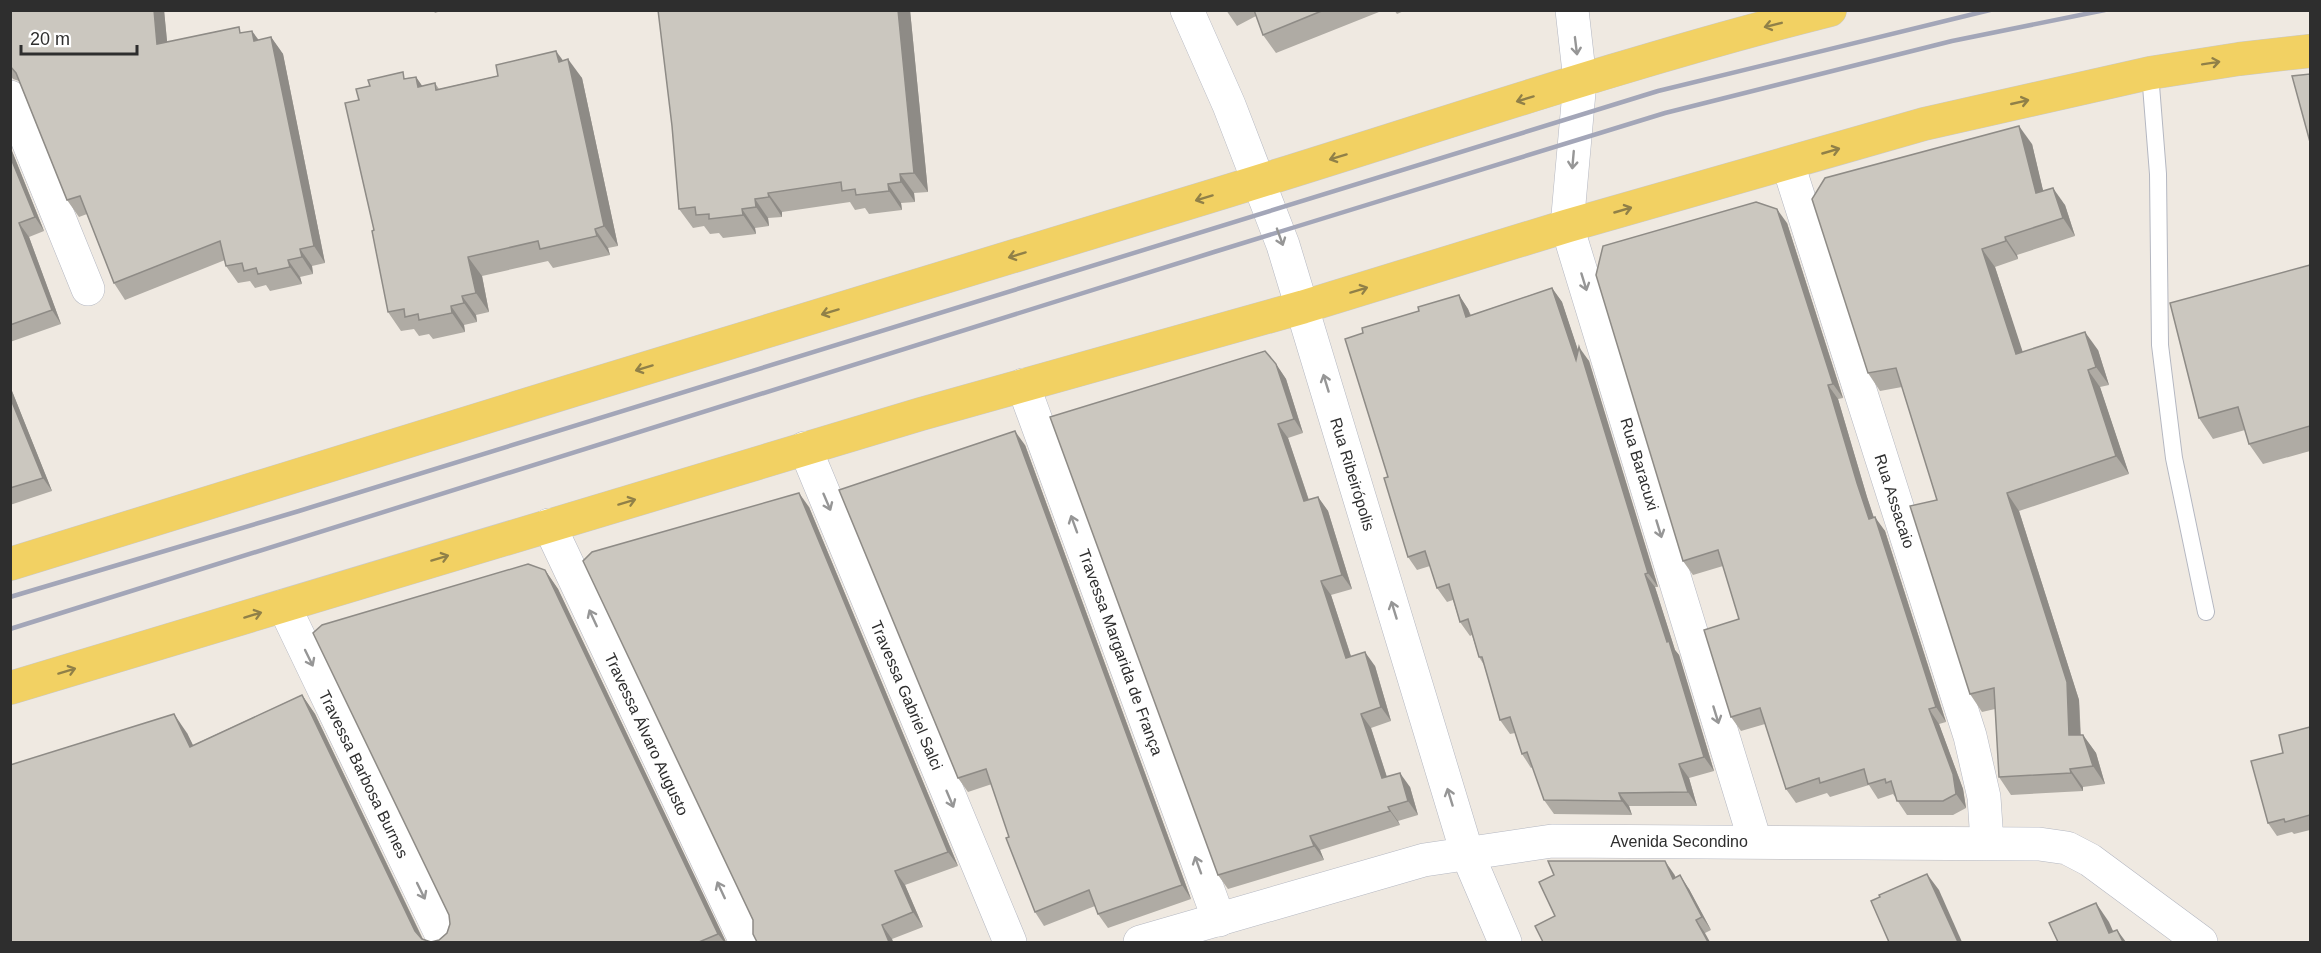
<svg xmlns="http://www.w3.org/2000/svg" width="2321" height="953" font-family="Helvetica,sans-serif">
  <rect width="100%" height="100%" fill="#efe9e1"/>
  <g fill="none" stroke-linecap="round" stroke-linejoin="round">
    <g stroke="#b4b7c1" stroke-width="18">
      <path id="service" d="M 2150,73 L 2158,174 L 2160,345 L 2174,458 L 2206,612"/>
    </g>
    <g stroke="#b4b7c1" stroke-width="34">
      <g id="minor">
        <path d="M 1187,10 L 1229,105 L 1283,245 L 1467,853 L 1505,942"/>
        <path d="M 10,97 L 88,289"/>
        <path d="M 1788,164 L 1970,736 L 1984,797 L 1987,842"/>
        <path d="M 1567,226 L 1755,841"/>
        <path d="M 1023,385 L 1219,920"/>
        <path d="M 805,448 L 1010,942"/>
        <path d="M 549,525 L 746,942"/>
        <path d="M 284,606 L 445,942"/>
        <path d="M 1140,942 L 1424,860 L 1552,841 L 2039,844 L 2067,848 L 2090,860 L 2201,942"/>
      </g>
    </g>
    <g stroke="#b4b7c1" stroke-width="34">
      <path id="tertiary" d="M 1567,226 L 1580,81 L 1572,10"/>
    </g>
    <g stroke="#c9c9c9" stroke-width="34">
      <g id="primary">
        <path d="M 10,564 C 409,440 808,318 1208,197 C 1415,134 1620,63 1830,10"/>
        <path d="M 10,688 L 921,414 L 1303,307 L 1567,226 L 1924,124 L 2150,73 L 2239,59 L 2310,51"/>
      </g>
    </g>
    <use href="#service" stroke="#fff" stroke-width="16"/>
    <use href="#minor" stroke="#fff" stroke-width="33"/>
    <use href="#tertiary" stroke="#fff" stroke-width="33"/>
    <use href="#primary" stroke="#f2d163" stroke-width="33"/>
    <g stroke="#a3a6b8" stroke-width="4.5">
      <path d="M 10,597 L 299,511 L 1658,91 L 1990,10"/>
      <path d="M 10,629 L 1214,252 L 1665,113 L 1952,41 L 2105,10"/>
    </g>
  </g>
  <g fill="#afaba4">
    <path d="M 10,10 L 164,10 L 167,42 L 243,32 L 258,40 L 271,37 L 283,54 L 325,263 L 312,266 L 313,274 L 300,277 L 302,284 L 270,291 L 266,285 L 255,288 L 250,281 L 238,283 L 226,266 L 225,260 L 125,300 L 114,283 L 87,214 L 79,217 L 67,200 L 19,81 L 13,79 L 10,75 Z"/>
    <path d="M 433,10 L 444,10 L 435,13 Z"/>
    <path d="M 910,10 L 928,192 L 914,193 L 915,202 L 901,203 L 902,210 L 869,214 L 865,208 L 855,210 L 850,202 L 782,212 L 782,217 L 768,218 L 769,226 L 755,228 L 756,234 L 723,238 L 719,233 L 710,234 L 704,226 L 693,228 L 679,209 L 672,126 Z"/>
    <path d="M 1226,10 L 1384,10 L 1276,53 L 1263,35 L 1256,16 L 1237,26 Z"/>
    <path d="M 1394,10 L 1406,10 L 1397,14 Z"/>
    <path d="M 563,61 L 582,78 L 618,246 L 608,248 L 610,255 L 553,268 L 548,261 L 482,276 L 489,312 L 476,315 L 477,322 L 464,325 L 465,332 L 433,339 L 429,334 L 419,336 L 414,329 L 401,331 L 388,312 L 374,230 L 359,100 L 370,86 L 407,78 L 416,77 L 422,86 L 435,83 L 439,89 Z"/>
    <path d="M 2032,144 L 2043,191 L 2065,205 L 2075,236 L 2017,255 L 2018,259 L 1995,267 L 2022,352 L 2098,350 L 2109,385 L 2100,387 L 2129,474 L 2019,511 L 2079,700 L 2081,735 L 2083,735 L 2096,753 L 2105,784 L 2083,787 L 2083,791 L 2011,795 L 1999,777 L 1995,709 L 1982,712 L 1970,694 L 1937,500 L 1902,387 L 1880,391 L 1868,373 Z"/>
    <path d="M 10,146 L 44,231 L 29,237 L 61,324 L 10,342 Z"/>
    <path d="M 1787,223 L 1843,398 L 1838,399 L 1867,497 L 1874,518 L 1885,531 L 1946,722 L 1939,724 L 1963,789 L 1966,808 L 1953,815 L 1907,815 L 1893,794 L 1878,799 L 1869,785 L 1830,797 L 1827,793 L 1796,803 L 1786,789 L 1765,724 L 1741,731 L 1731,717 L 1739,619 L 1723,566 L 1693,575 L 1683,561 Z"/>
    <path d="M 2310,265 L 2310,451 L 2263,464 L 2249,444 L 2245,430 L 2213,439 L 2199,418 Z"/>
    <path d="M 1552,288 L 1562,302 L 1578,351 L 1589,361 L 1658,587 L 1655,587 L 1675,650 L 1679,655 L 1714,771 L 1689,778 L 1697,806 L 1629,806 L 1632,815 L 1554,814 L 1544,800 L 1533,767 L 1531,768 L 1522,754 L 1515,733 L 1510,734 L 1500,720 L 1484,665 L 1479,657 L 1472,635 L 1470,636 L 1460,622 L 1453,600 L 1447,602 L 1437,588 L 1430,566 L 1417,570 L 1408,557 L 1388,477 L 1363,333 L 1459,295 L 1468,309 L 1471,315 Z"/>
    <path d="M 1276,364 L 1286,379 L 1303,433 L 1288,438 L 1309,500 L 1318,497 L 1328,511 L 1352,589 L 1331,595 L 1351,656 L 1375,666 L 1391,721 L 1371,728 L 1387,777 L 1410,787 L 1418,815 L 1398,821 L 1400,825 L 1320,850 L 1324,860 L 1228,889 L 1218,875 Z"/>
    <path d="M 10,386 L 52,491 L 10,505 Z"/>
    <path d="M 1025,445 L 1191,899 L 1108,928 L 1098,914 L 1095,906 L 1044,926 L 1035,912 L 992,784 L 968,792 L 958,778 Z"/>
    <path d="M 809,507 L 958,866 L 905,885 L 923,927 L 892,939 L 893,942 L 757,942 Z"/>
    <path d="M 545,570 L 558,589 L 726,942 L 10,942 L 187,733 L 193,745 L 302,695 L 315,714 L 423,939 L 431,942 L 439,940 L 447,933 Z"/>
    <path d="M 2310,727 L 2310,830 L 2294,834 L 2292,832 L 2277,836 L 2268,823 L 2283,753 Z"/>
    <path d="M 1674,874 L 1676,878 L 1689,889 L 1711,930 L 1705,933 L 1535,926 Z"/>
  </g>
  <g fill="#8e8b86">
    <path d="M 154,10 L 164,10 L 169,61 L 157,44 Z"/>
    <path d="M 898,10 L 910,10 L 928,192 L 914,173 Z"/>
    <path d="M 252,31 L 264,47 L 254,41 Z"/>
    <path d="M 271,37 L 283,54 L 325,263 L 314,246 Z"/>
    <path d="M 556,51 L 570,70 L 559,62 Z"/>
    <path d="M 568,59 L 582,78 L 618,246 L 604,226 Z"/>
    <path d="M 416,77 L 429,96 L 418,87 Z"/>
    <path d="M 2019,126 L 2032,144 L 2048,211 L 2036,193 Z"/>
    <path d="M 10,146 L 44,231 L 35,217 L 10,156 Z"/>
    <path d="M 900,174 L 914,193 L 915,202 L 901,182 Z"/>
    <path d="M 888,184 L 901,203 L 902,210 L 889,191 Z"/>
    <path d="M 2053,188 L 2065,205 L 2075,236 L 2063,218 Z"/>
    <path d="M 768,193 L 782,212 L 782,217 L 769,197 Z"/>
    <path d="M 755,199 L 768,218 L 769,226 L 756,207 Z"/>
    <path d="M 742,209 L 755,228 L 756,234 L 743,215 Z"/>
    <path d="M 1777,209 L 1787,223 L 1843,398 L 1833,384 Z"/>
    <path d="M 19,223 L 29,237 L 61,324 L 52,310 Z"/>
    <path d="M 595,229 L 608,248 L 610,255 L 597,236 Z"/>
    <path d="M 2005,237 L 2017,255 L 2018,259 L 2006,241 Z"/>
    <path d="M 300,249 L 312,266 L 313,274 L 302,257 Z"/>
    <path d="M 1982,249 L 1995,267 L 2029,371 L 2016,354 Z"/>
    <path d="M 468,257 L 482,276 L 489,312 L 476,293 Z"/>
    <path d="M 288,260 L 300,277 L 302,284 L 290,267 Z"/>
    <path d="M 1552,288 L 1562,302 L 1586,374 L 1576,360 Z"/>
    <path d="M 1459,295 L 1468,309 L 1476,331 L 1466,317 Z"/>
    <path d="M 462,296 L 476,315 L 477,322 L 464,303 Z"/>
    <path d="M 451,306 L 464,325 L 465,332 L 452,313 Z"/>
    <path d="M 2085,332 L 2098,350 L 2109,385 L 2096,367 Z"/>
    <path d="M 1579,347 L 1589,361 L 1658,587 L 1648,573 Z"/>
    <path d="M 1276,364 L 1286,379 L 1303,433 L 1294,419 Z"/>
    <path d="M 2088,370 L 2100,387 L 2129,474 L 2116,456 Z"/>
    <path d="M 1828,385 L 1838,399 L 1867,497 L 1879,533 L 1869,519 L 1857,483 Z"/>
    <path d="M 10,386 L 52,491 L 43,478 L 10,397 Z"/>
    <path d="M 1278,424 L 1288,438 L 1314,516 L 1304,501 Z"/>
    <path d="M 1015,431 L 1025,445 L 1191,899 L 1182,885 Z"/>
    <path d="M 799,493 L 809,507 L 958,866 L 948,852 Z"/>
    <path d="M 2007,493 L 2019,511 L 2079,700 L 2081,753 L 2069,735 Z"/>
    <path d="M 1318,497 L 1328,511 L 1352,589 L 1342,575 Z"/>
    <path d="M 1875,517 L 1885,531 L 1946,722 L 1936,707 Z"/>
    <path d="M 545,570 L 558,589 L 726,942 L 724,942 L 718,934 Z"/>
    <path d="M 1645,574 L 1655,587 L 1675,650 L 1679,655 L 1714,771 L 1704,757 Z"/>
    <path d="M 1321,581 L 1331,595 L 1356,672 L 1346,658 Z"/>
    <path d="M 1365,652 L 1375,666 L 1391,721 L 1381,707 Z"/>
    <path d="M 302,695 L 315,714 L 424,942 L 415,931 Z"/>
    <path d="M 1929,709 L 1939,724 L 1963,789 L 1966,808 L 1956,794 Z"/>
    <path d="M 174,714 L 187,733 L 203,766 L 190,747 Z"/>
    <path d="M 1361,714 L 1371,728 L 1392,793 L 1382,778 Z"/>
    <path d="M 2083,735 L 2096,753 L 2105,784 L 2093,766 Z"/>
    <path d="M 1679,764 L 1689,778 L 1697,806 L 1688,792 Z"/>
    <path d="M 2070,769 L 2083,787 L 2083,791 L 2071,773 Z"/>
    <path d="M 1400,773 L 1410,787 L 1418,815 L 1408,801 Z"/>
    <path d="M 1619,793 L 1629,806 L 1632,815 L 1622,801 Z"/>
    <path d="M 1388,807 L 1398,821 L 1400,825 L 1390,811 Z"/>
    <path d="M 1310,836 L 1320,850 L 1324,860 L 1314,846 Z"/>
    <path d="M 1665,861 L 1674,874 L 1682,892 L 1673,879 Z"/>
    <path d="M 895,871 L 905,885 L 923,927 L 913,912 Z"/>
    <path d="M 1927,874 L 1939,890 L 1962,942 L 1958,942 Z"/>
    <path d="M 1680,875 L 1689,889 L 1711,930 L 1702,917 Z"/>
    <path d="M 2096,903 L 2109,922 L 2118,942 L 2109,933 Z"/>
    <path d="M 1696,920 L 1705,933 L 1710,942 L 1708,942 Z"/>
    <path d="M 882,925 L 892,939 L 893,942 L 889,942 Z"/>
    <path d="M 2117,930 L 2126,942 L 2123,942 Z"/>
  </g>
  <g fill="#cbc7bf" stroke="#8e8b86" stroke-width="1.5">
    <path d="M 10,10 L 154,10 L 157,44 L 239,27 L 240,33 L 252,31 L 254,41 L 271,37 L 314,246 L 300,249 L 302,257 L 288,260 L 290,267 L 258,274 L 256,268 L 244,271 L 242,263 L 226,266 L 220,241 L 114,283 L 80,196 L 67,200 L 16,73 L 10,66 Z"/>
    <path d="M 658,10 L 898,10 L 914,173 L 900,174 L 901,182 L 888,184 L 889,191 L 856,195 L 855,189 L 842,191 L 841,182 L 768,193 L 769,197 L 755,199 L 756,207 L 742,209 L 743,215 L 709,219 L 709,214 L 696,215 L 695,207 L 679,209 L 672,126 Z"/>
    <path d="M 1254,10 L 1324,10 L 1263,35 Z"/>
    <path d="M 556,51 L 559,62 L 568,59 L 604,226 L 595,229 L 597,236 L 540,249 L 538,241 L 468,257 L 476,293 L 462,296 L 464,303 L 451,306 L 452,313 L 419,320 L 418,314 L 405,317 L 404,309 L 388,312 L 372,231 L 374,230 L 345,103 L 359,100 L 356,89 L 370,86 L 368,80 L 403,72 L 404,79 L 416,77 L 418,87 L 435,83 L 436,90 L 498,76 L 496,65 Z"/>
    <path d="M 2310,74 L 2310,142 L 2292,76 Z"/>
    <path d="M 2019,126 L 2036,193 L 2053,188 L 2063,218 L 2005,237 L 2006,241 L 1982,249 L 2016,354 L 2085,332 L 2096,367 L 2088,370 L 2116,456 L 2007,493 L 2067,682 L 2069,735 L 2083,735 L 2093,766 L 2070,769 L 2071,773 L 1999,777 L 1994,688 L 1970,694 L 1910,506 L 1937,500 L 1896,368 L 1868,373 L 1812,199 L 1825,178 Z"/>
    <path d="M 10,156 L 35,217 L 19,223 L 52,310 L 10,325 Z"/>
    <path d="M 1756,202 L 1777,209 L 1833,384 L 1828,385 L 1857,483 L 1869,519 L 1875,517 L 1936,707 L 1929,709 L 1953,774 L 1956,794 L 1943,801 L 1897,801 L 1891,781 L 1886,783 L 1885,779 L 1868,784 L 1864,769 L 1820,783 L 1819,778 L 1786,789 L 1760,708 L 1731,717 L 1704,630 L 1739,619 L 1718,550 L 1683,561 L 1596,275 L 1603,246 Z"/>
    <path d="M 2310,265 L 2310,426 L 2249,444 L 2238,407 L 2199,418 L 2170,303 Z"/>
    <path d="M 1552,288 L 1576,360 L 1579,347 L 1648,573 L 1645,574 L 1667,642 L 1669,641 L 1704,757 L 1679,764 L 1688,792 L 1619,793 L 1622,801 L 1544,800 L 1527,752 L 1522,754 L 1510,717 L 1500,720 L 1482,657 L 1479,657 L 1468,619 L 1460,622 L 1449,584 L 1437,588 L 1425,551 L 1408,557 L 1384,478 L 1388,477 L 1345,339 L 1363,333 L 1362,328 L 1419,311 L 1418,307 L 1459,295 L 1466,317 Z"/>
    <path d="M 1265,351 L 1276,364 L 1294,419 L 1278,424 L 1304,501 L 1318,497 L 1342,575 L 1321,581 L 1346,658 L 1365,652 L 1381,707 L 1361,714 L 1382,778 L 1400,773 L 1408,801 L 1388,807 L 1390,811 L 1310,836 L 1314,846 L 1218,875 L 1050,417 Z"/>
    <path d="M 10,397 L 43,478 L 10,488 Z"/>
    <path d="M 1015,431 L 1182,885 L 1098,914 L 1089,890 L 1035,912 L 1006,838 L 1009,837 L 986,769 L 958,778 L 839,490 Z"/>
    <path d="M 799,493 L 948,852 L 895,871 L 913,912 L 882,925 L 889,942 L 757,942 L 753,934 L 753,920 L 583,561 L 592,552 Z"/>
    <path d="M 528,564 L 545,570 L 718,934 L 699,942 L 10,942 L 10,765 L 174,714 L 190,747 L 302,695 L 415,931 L 422,939 L 431,942 L 439,940 L 447,933 L 450,924 L 449,915 L 313,633 L 322,625 Z"/>
    <path d="M 2310,727 L 2310,815 L 2285,822 L 2284,819 L 2268,823 L 2251,761 L 2283,753 L 2279,735 Z"/>
    <path d="M 1548,861 L 1665,861 L 1673,879 L 1680,875 L 1702,917 L 1696,920 L 1708,942 L 1543,942 L 1535,926 L 1555,916 L 1539,882 L 1554,875 Z"/>
    <path d="M 1927,874 L 1958,942 L 1889,942 L 1871,901 L 1880,897 L 1879,895 Z"/>
    <path d="M 2096,903 L 2109,933 L 2117,930 L 2123,942 L 2058,942 L 2049,923 Z"/>
  </g>
  <defs><path id="oneway-shaft" d="M-6 0H5M1.5-3L5.5 0L1.5 3" fill="none" stroke-width="1.6" stroke-linecap="round" stroke-linejoin="round" transform="scale(1.5)"/></defs>
  <g stroke="#908048">
    <use href="#oneway-shaft" transform="translate(1773 25) rotate(166)"/>
    <use href="#oneway-shaft" transform="translate(2211 63) rotate(-9)"/>
    <use href="#oneway-shaft" transform="translate(1525 99) rotate(163)"/>
    <use href="#oneway-shaft" transform="translate(2020 102) rotate(-13)"/>
    <use href="#oneway-shaft" transform="translate(1831 151) rotate(-16)"/>
    <use href="#oneway-shaft" transform="translate(1338 157) rotate(163)"/>
    <use href="#oneway-shaft" transform="translate(1204 198) rotate(163)"/>
    <use href="#oneway-shaft" transform="translate(1623 210) rotate(-16)"/>
    <use href="#oneway-shaft" transform="translate(1017 255) rotate(163)"/>
    <use href="#oneway-shaft" transform="translate(1359 290) rotate(-17)"/>
    <use href="#oneway-shaft" transform="translate(830 312) rotate(163)"/>
    <use href="#oneway-shaft" transform="translate(644 368) rotate(163)"/>
    <use href="#oneway-shaft" transform="translate(627 502) rotate(-17)"/>
    <use href="#oneway-shaft" transform="translate(440 558) rotate(-17)"/>
    <use href="#oneway-shaft" transform="translate(253 615) rotate(-17)"/>
    <use href="#oneway-shaft" transform="translate(67 671) rotate(-17)"/>
  </g>
  <g stroke="#969696">
    <use href="#oneway-shaft" transform="translate(1576 46) rotate(83)"/>
    <use href="#oneway-shaft" transform="translate(1573 160) rotate(95)"/>
    <use href="#oneway-shaft" transform="translate(1280 237) rotate(70)"/>
    <use href="#oneway-shaft" transform="translate(1584 282) rotate(73)"/>
    <use href="#oneway-shaft" transform="translate(1326 383) rotate(-107)"/>
    <use href="#oneway-shaft" transform="translate(827 502) rotate(67)"/>
    <use href="#oneway-shaft" transform="translate(1074 524) rotate(-110)"/>
    <use href="#oneway-shaft" transform="translate(1659 529) rotate(73)"/>
    <use href="#oneway-shaft" transform="translate(1394 610) rotate(-107)"/>
    <use href="#oneway-shaft" transform="translate(593 618) rotate(-115)"/>
    <use href="#oneway-shaft" transform="translate(309 658) rotate(64)"/>
    <use href="#oneway-shaft" transform="translate(1716 715) rotate(73)"/>
    <use href="#oneway-shaft" transform="translate(1450 797) rotate(-107)"/>
    <use href="#oneway-shaft" transform="translate(950 799) rotate(67)"/>
    <use href="#oneway-shaft" transform="translate(1198 865) rotate(-110)"/>
    <use href="#oneway-shaft" transform="translate(721 890) rotate(-115)"/>
    <use href="#oneway-shaft" transform="translate(421 891) rotate(64)"/>
  </g>
  <g text-anchor="middle" stroke-width="4.5" stroke-linejoin="round" paint-order="stroke">
    <g font-size="16" fill="#2e2e2e" stroke="#fff">
      <text transform="translate(1640 464) rotate(73)" y="6">Rua Baracuxi</text>
      <text transform="translate(1353 474) rotate(73)" y="6">Rua Ribeirópolis</text>
      <text transform="translate(1895 501) rotate(72)" y="6">Rua Assacaio</text>
      <text transform="translate(1121 652) rotate(70)" y="6">Travessa Margarida de França</text>
      <text transform="translate(907 695) rotate(67)" y="6">Travessa Gabriel Salci</text>
      <text transform="translate(647 734) rotate(65)" y="6">Travessa Álvaro Augusto</text>
      <text transform="translate(364 774) rotate(64)" y="6">Travessa Barbosa Burnes</text>
      <text x="1679" y="847">Avenida Secondino</text>
    </g>
  </g>
  <rect width="2321" height="953" fill="none" stroke="#2e2e2e" stroke-width="24"/>
  <path d="M21 45v9h116v-9" fill="none" stroke="#2e2e2e" stroke-width="3"/>
  <text x="30" y="45" font-size="18" fill="#2e2e2e" stroke="#ffffff" stroke-width="4.5" paint-order="stroke">20 m</text>
</svg>
